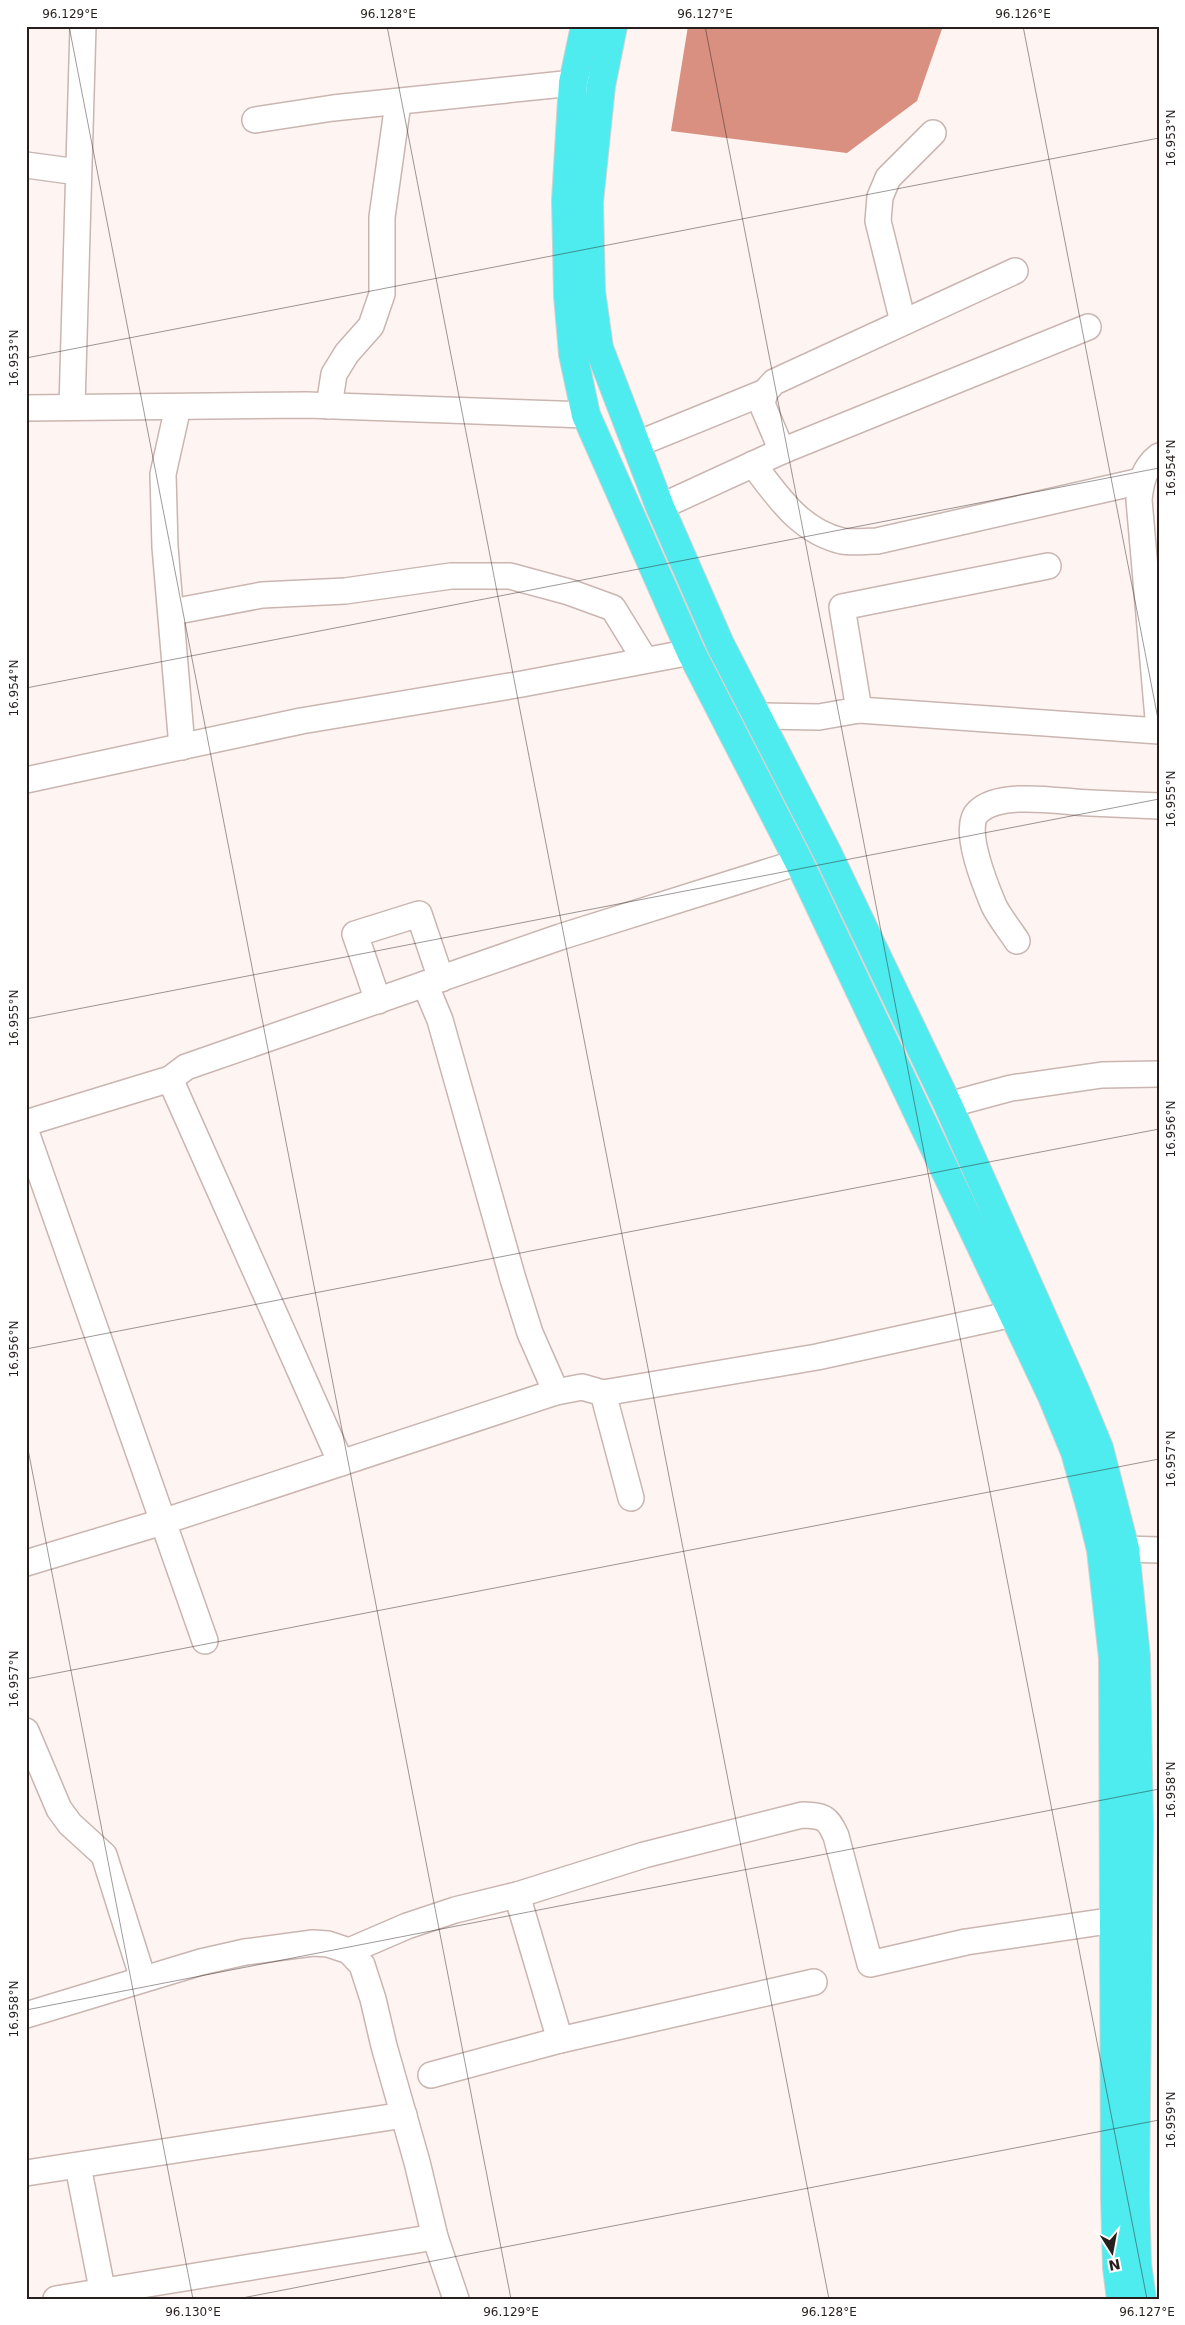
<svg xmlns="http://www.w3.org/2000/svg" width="1185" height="2325" font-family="'DejaVu Sans',sans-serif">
  <rect width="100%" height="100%" fill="#fef5f3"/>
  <path fill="#d99081" d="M 688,26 L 943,26 L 917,101 L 847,153 L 671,131 Z"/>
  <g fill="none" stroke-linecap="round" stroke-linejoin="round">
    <g stroke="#cab5b0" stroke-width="28">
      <g id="minor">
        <path d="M 255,120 L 333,108 L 573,83 L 594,85"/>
        <path d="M 26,165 L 78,172"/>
        <path d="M 903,322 L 878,221 L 880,197 L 888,178 L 933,133"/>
        <path d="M 329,406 L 334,374 L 347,353 L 371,326 L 382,294 L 382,217 L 398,103"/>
        <path d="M 72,407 L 83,26"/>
        <path d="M 178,407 L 163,474 L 165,547 L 182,747"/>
        <path d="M 26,408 L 307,405 L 586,415"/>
        <path d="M 635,445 L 765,392"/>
        <path d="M 782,451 L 762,404 L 765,392 L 774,382 L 1015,271"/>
        <path d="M 1159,456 C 1144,468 1141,481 1139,500 L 1159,730"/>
        <path d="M 753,464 C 778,497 800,531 842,541 C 853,543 866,541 877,541 L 1141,481"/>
        <path d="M 660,507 L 782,451 L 1088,327"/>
        <path d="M 172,612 L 262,595 L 345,591 L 451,576 L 510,576 L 569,592 L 613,608 L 645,660"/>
        <path d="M 859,710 L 842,607 L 1048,566"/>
        <path d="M 758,716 L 819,717 L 859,710 L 1159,731"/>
        <path d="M 26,780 L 301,721 L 522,684 L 691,652"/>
        <path d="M 1017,941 C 1010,930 1000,918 994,906 C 986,887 961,827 978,812 C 1001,790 1060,802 1090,803 C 1113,804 1136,805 1159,806"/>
        <path d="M 378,1001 L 355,934 L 419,914 L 441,979"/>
        <path d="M 170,1079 L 341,1463"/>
        <path d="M 948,1105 L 1011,1088 L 1102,1075 L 1159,1074"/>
        <path d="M 26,1123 L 170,1079 L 186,1067 L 425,984"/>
        <path d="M 26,1132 L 205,1641"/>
        <path d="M 556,1392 L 530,1333 L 513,1279 L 440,1020 L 425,984 L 560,937 L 799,862"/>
        <path d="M 603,1393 L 817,1357 L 1013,1314"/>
        <path d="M 1125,1549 L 1159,1550"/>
        <path d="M 26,1563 L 162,1522 L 556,1392 L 582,1387 L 603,1393 L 631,1498"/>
        <path d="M 26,1731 L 59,1809 L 70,1824 L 104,1855 L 143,1979"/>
        <path d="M 517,1895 L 560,2040"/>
        <path d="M 349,1951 L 407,1926 L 455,1910 L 517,1895 L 644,1855 L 802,1815 C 823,1816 827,1816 836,1836 L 870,1964 L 966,1942 L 1115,1920"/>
        <path d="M 26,2015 L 201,1962 L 245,1952 L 313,1943 L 328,1944 L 349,1951 L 362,1965 L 373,1999 L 384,2046 L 417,2162 L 435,2237 L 456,2299"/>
        <path d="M 431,2075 L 560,2040 L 814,1982"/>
        <path d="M 78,2166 L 104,2299"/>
        <path d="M 26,2173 L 404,2115"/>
        <path d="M 56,2299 L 435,2237"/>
      </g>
    </g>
    <g stroke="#d4d2d2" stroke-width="30">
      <g id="highway">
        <path d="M 585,26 L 573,83 L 566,200 L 568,296 L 573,354 L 586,415 L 691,652 L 799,862 L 1052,1396 L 1075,1452 L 1091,1509 L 1101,1550 L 1113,1658 L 1115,2198 L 1117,2268 L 1121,2299"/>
        <path d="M 613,26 L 601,86 L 589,202 L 591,291 L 599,348 L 660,507 L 720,644 L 827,852 L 948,1105 L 1075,1390 L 1099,1448 L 1125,1549 L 1136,1657 L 1139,1825 L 1135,2195 L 1137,2264 L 1142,2299"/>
      </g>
    </g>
    <use href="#minor" stroke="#fff" stroke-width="25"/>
    <use href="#highway" stroke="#4eebef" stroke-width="28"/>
  </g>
  <path fill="none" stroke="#271f1d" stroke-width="1" stroke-opacity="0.45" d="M 69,26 L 511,2299M 387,26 L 829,2299M 705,26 L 1147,2299M 1023,26 L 1159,724M 26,28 L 34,26M 26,358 L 1159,138M 26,688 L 1159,468M 26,1019 L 1159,799M 26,1349 L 1159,1129M 26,1439 L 193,2299M 26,1679 L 1159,1459M 26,2010 L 1159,1789M 237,2299 L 1159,2120"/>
  <rect width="1185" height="2325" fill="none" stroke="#ffffff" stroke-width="55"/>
  <g transform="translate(1112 2252) rotate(169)" stroke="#ffffff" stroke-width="4" paint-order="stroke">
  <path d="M0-4L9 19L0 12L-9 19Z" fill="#271f1d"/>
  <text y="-8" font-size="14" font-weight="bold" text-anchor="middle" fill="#271f1d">N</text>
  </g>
  <rect x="28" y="28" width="1130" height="2270" fill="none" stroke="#271f1d" stroke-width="2"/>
  <g font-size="12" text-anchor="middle" fill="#271f1d">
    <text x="70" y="18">96.129°E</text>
    <text x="388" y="18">96.128°E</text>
    <text x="705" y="18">96.127°E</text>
    <text x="1023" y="18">96.126°E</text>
    <text transform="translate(1171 138) rotate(-90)" y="4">16.953°N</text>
    <text transform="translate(14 358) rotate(-90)" y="4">16.953°N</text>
    <text transform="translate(1171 468) rotate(-90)" y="4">16.954°N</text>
    <text transform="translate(14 688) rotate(-90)" y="4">16.954°N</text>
    <text transform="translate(1171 799) rotate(-90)" y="4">16.955°N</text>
    <text transform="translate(14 1018) rotate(-90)" y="4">16.955°N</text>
    <text transform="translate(1171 1129) rotate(-90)" y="4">16.956°N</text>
    <text transform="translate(14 1349) rotate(-90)" y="4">16.956°N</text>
    <text transform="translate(1171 1459) rotate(-90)" y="4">16.957°N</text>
    <text transform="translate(14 1679) rotate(-90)" y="4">16.957°N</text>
    <text transform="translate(1171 1790) rotate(-90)" y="4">16.958°N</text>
    <text transform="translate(14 2009) rotate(-90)" y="4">16.958°N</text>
    <text transform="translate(1171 2120) rotate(-90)" y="4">16.959°N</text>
    <text x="193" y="2316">96.130°E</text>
    <text x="511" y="2316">96.129°E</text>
    <text x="829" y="2316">96.128°E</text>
    <text x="1147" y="2316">96.127°E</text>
  </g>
</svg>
